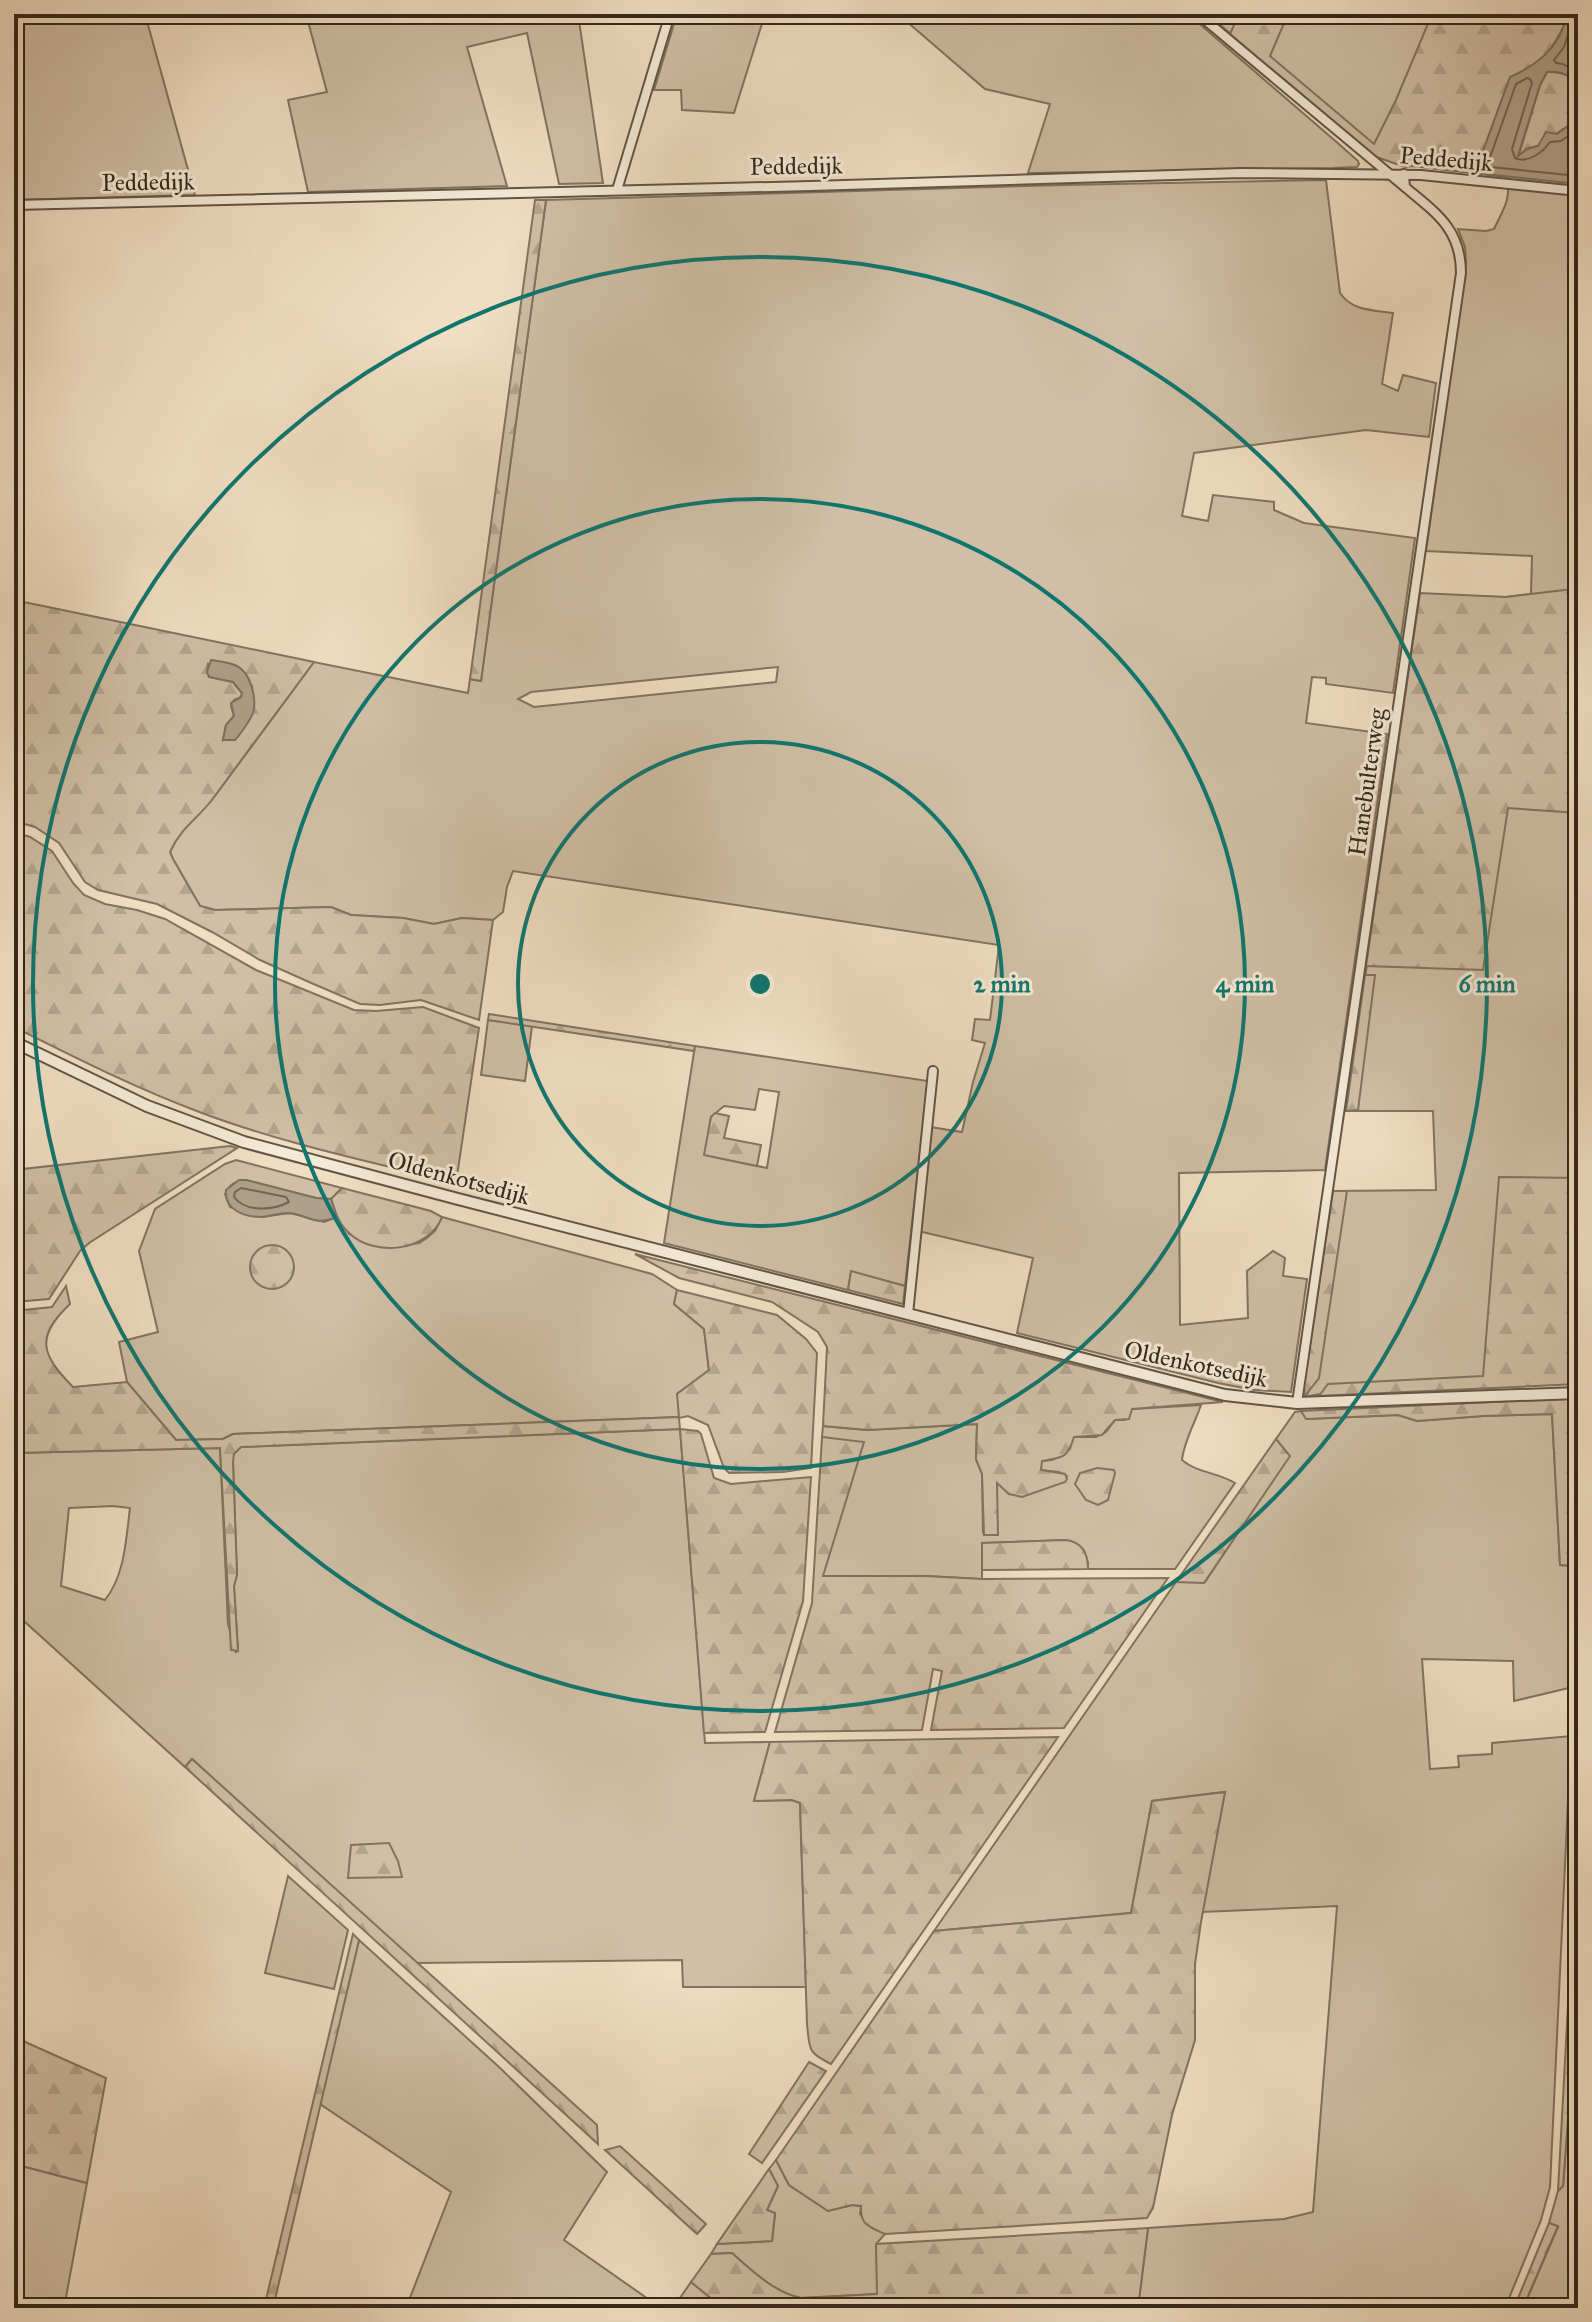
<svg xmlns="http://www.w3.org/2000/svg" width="1592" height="2322" font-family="'IM FELL Great Primer',serif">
  <defs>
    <pattern id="forest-firs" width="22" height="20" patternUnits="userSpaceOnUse" patternTransform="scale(2)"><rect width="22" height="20" fill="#d0bfa6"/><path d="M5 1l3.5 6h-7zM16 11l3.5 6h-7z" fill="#b3a48e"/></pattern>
  </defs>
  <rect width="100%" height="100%" fill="#f0dec2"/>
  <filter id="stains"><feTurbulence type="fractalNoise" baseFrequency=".0025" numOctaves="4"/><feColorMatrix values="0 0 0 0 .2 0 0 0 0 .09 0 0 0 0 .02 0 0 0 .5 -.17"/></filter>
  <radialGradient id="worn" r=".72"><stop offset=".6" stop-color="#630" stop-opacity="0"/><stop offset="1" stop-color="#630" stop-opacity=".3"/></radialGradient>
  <g fill="#d0bfa6" stroke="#827360" stroke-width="2" fill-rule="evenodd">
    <path d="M 14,14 L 145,14 L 195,195 L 14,200 Z"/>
    <path d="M 306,14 L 578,14 L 603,183 L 559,184 L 527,33 L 467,47 L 507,186 L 308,192 L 288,100 L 327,92 Z"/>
    <path d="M 677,14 L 765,14 L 734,113 L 682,110 L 681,90 L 654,90 Z"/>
    <path d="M 898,14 L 1188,14 L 1340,145 L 1358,161 L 1359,164 L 1357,167 L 1333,168 L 1028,173 L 1050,104 L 985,89 Z"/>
    <path d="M 1207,14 L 1578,14 L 1578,1382 L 1320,1394 L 1304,1397 L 1308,1393 L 1334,1191 L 1436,1190 L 1433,1111 L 1346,1111 L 1420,596 L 1506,597 L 1531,594 L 1532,556 L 1426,551 L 1466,263 L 1465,247 L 1458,229 L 1486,231 L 1494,229 C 1504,208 1511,200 1507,177 L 1405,165 L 1362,143 Z"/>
    <path d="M 1326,180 L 1340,293 C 1352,311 1373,310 1393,313 L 1382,384 L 1398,391 L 1403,375 L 1436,383 L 1429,437 L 1366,430 L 1194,453 L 1182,516 L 1208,521 L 1213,495 L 1274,502 L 1274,510 L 1304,523 L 1415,538 L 1393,693 L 1326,684 L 1326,678 L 1312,677 L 1306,723 L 1387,734 L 1325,1170 L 1179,1173 L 1180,1325 L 1248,1318 L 1247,1271 L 1273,1251 L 1285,1258 L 1283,1276 L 1307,1279 L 1291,1392 L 1254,1390 L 1218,1383 L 1017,1333 L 1033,1258 L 918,1231 L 930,1127 L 962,1132 L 973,1082 L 985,1043 L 972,1040 L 975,1019 L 990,1020 L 999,945 L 513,871 L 507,887 L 503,912 L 493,920 L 462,918 L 434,924 L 403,918 L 351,915 L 331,907 L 215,910 L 200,906 L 173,859 L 170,852 L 181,831 L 211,801 L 314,662 L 468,693 L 470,679 L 481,681 L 546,200 L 1063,185 ZM 778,667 L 776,682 L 534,707 L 518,699 L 531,692 Z"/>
    <path d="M 488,1020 L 532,1026 L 525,1081 L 481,1075 Z"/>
    <path d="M 695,1046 L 928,1081 L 905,1286 L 851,1272 L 848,1290 L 664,1243 ZM 759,1089 L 779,1092 L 767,1168 L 705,1155 L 711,1117 L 724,1106 L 755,1110 Z"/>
    <path d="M 236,1160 L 342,1188 L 331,1199 L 316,1198 L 246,1180 C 235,1181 230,1184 225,1194 L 230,1207 L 261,1217 L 290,1213 L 324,1222 L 337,1217 L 349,1234 L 391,1247 L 419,1243 L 427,1238 L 435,1231 L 442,1217 L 652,1274 L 677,1290 L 674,1304 L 704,1329 L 709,1371 L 678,1393 L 679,1417 L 233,1434 L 223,1439 L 176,1440 L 127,1382 L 119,1342 L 158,1332 L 139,1251 L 155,1209 L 225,1164 Z"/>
    <path d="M 1201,1405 C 1195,1423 1184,1441 1182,1460 C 1197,1473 1217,1472 1235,1483 L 1175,1569 L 1088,1569 L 1088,1562 L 1066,1540 L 982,1543 L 982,1579 L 925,1576 L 822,1576 L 863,1443 L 822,1437 L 823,1426 L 867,1430 L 977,1424 L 976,1459 L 982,1474 L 983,1533 L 997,1535 L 997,1482 L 1009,1494 L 1065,1482 L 1067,1476 L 1059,1472 L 1040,1470 L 1042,1461 L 1052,1460 L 1070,1449 L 1073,1437 L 1096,1437 L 1106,1432 L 1115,1420 L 1125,1420 L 1132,1409 Z"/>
    <path d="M 1301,1411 L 1307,1419 L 1398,1415 L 1417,1421 L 1483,1416 L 1552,1414 L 1560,1565 L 1575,1566 L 1573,1687 L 1514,1701 L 1513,1661 L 1422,1659 L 1430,1769 L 1459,1767 L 1458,1756 L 1492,1754 L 1492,1743 L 1571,1736 L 1550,2187 L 1541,2220 L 1505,2308 L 1138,2308 L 1148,2228 L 1284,2219 L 1313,2212 L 1337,1906 L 1202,1912 L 1225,1792 L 1152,1801 L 1131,1913 L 934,1931 L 1176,1582 L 1205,1582 L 1289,1456 L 1276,1439 L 1295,1412 Z"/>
    <path d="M 680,1429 L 705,1743 L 770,1742 L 754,1801 L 792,1800 L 800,1803 L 806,1987 L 683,1987 L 682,1960 L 416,1963 L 192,1759 L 185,1767 L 14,1612 L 14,1453 L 220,1448 L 228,1624 L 236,1652 L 238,1650 L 234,1586 L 237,1575 L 233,1462 L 233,1454 L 241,1447 ZM 113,1506 L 130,1508 C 126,1539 125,1575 105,1600 L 61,1586 L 69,1508 Z"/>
    <path d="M 1578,1732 L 1578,2308 L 1523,2308 L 1558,2227 L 1549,2223 L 1558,2191 L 1563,2186 L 1573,2053 L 1568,2053 Z"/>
    <path d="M 288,1876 L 348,1930 L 334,1989 L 265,1973 Z"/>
    <path d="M 359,1940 L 499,2067 L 607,2172 L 564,2240 L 661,2308 L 406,2308 L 451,2192 L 320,2104 Z"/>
    <path d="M 776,2160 L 789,2185 L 828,2211 L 852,2205 L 861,2206 L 860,2214 L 872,2228 L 885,2234 L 876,2244 L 878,2294 L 801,2298 C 775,2293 751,2270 732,2253 L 711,2254 L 717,2244 L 772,2241 L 775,2214 L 767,2210 L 778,2186 L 769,2169 Z"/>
    <path d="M 14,2164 L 87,2183 L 64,2308 L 14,2308 Z"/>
    <path d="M 691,2282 L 723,2308 L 673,2308 Z"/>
  </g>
  <g fill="url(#forest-firs)" stroke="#827360" stroke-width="2" fill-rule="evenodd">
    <path d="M 1239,14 L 1288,14 L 1270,56 L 1374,144 L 1396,100 L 1432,14 L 1567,14 L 1568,17 C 1553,51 1544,61 1510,78 L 1475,173 L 1412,166 L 1405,167 L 1368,154 L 1230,34 Z"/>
    <path d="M 1547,72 C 1583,71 1580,94 1575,121 L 1538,146 L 1526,149 L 1518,158 L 1540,85 Z"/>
    <path d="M 535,200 L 546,200 L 481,681 L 470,679 Z"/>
    <path d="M 1573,589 L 1578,590 L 1578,813 L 1508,808 L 1483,970 L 1366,966 L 1420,593 L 1506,597 Z"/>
    <path d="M 14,600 L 314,662 L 211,801 C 197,819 179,830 170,852 L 173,859 L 200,906 L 215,910 L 331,907 L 351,915 L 403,918 L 434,924 L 462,918 L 493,920 L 479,1020 L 421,1000 L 380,1005 L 360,1004 L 309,982 L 260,960 L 212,932 L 157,904 L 98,890 L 85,882 L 59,843 L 35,827 L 14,821 ZM 208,664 L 252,686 C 254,719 252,724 223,740 L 226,725 L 234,716 L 231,706 L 234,700 L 241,697 L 242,693 L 233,682 L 209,677 L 207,671 Z"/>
    <path d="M 14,832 L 30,837 L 52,851 L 73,883 L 84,895 L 105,904 L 137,910 L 165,919 L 256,970 L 354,1010 L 376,1011 L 423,1007 L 479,1028 L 456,1183 C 371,1162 285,1144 202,1113 C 137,1089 76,1058 14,1027 Z"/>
    <path d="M 1365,975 L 1375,975 L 1358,1110 L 1346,1111 Z"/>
    <path d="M 489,1014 L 695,1046 L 694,1051 L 488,1020 Z"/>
    <path d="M 715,1113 L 729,1116 L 724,1138 L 761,1145 L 757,1166 L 704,1155 L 711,1117 Z"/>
    <path d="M 230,1146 L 237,1148 L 89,1243 L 80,1251 L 49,1299 L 14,1302 L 14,1170 Z"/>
    <path d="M 1499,1177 L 1578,1178 L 1578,1384 L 1319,1396 L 1328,1384 L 1483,1376 Z"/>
    <path d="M 342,1188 L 431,1211 L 442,1217 C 429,1251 375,1258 349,1233 C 339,1224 335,1212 331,1199 Z"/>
    <path d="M 1333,1191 L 1347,1191 L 1319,1378 L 1304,1397 L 1304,1385 Z"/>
    <circle cx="272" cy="1267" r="22"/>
    <path d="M 635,1254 L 1223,1402 L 1132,1409 L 1129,1419 L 1115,1420 L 1102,1435 L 1074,1437 C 1067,1459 1063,1457 1042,1461 L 1041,1470 L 1065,1474 L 1067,1479 L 1065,1482 L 1022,1497 L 1009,1494 L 997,1483 L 998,1535 L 984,1535 L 982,1474 L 976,1459 L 977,1424 L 867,1430 L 823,1426 L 827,1347 L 818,1332 L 772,1302 L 679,1278 Z"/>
    <path d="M 851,1271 L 905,1286 L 903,1304 L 848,1290 Z"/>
    <path d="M 66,1286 L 70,1304 C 34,1338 42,1355 73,1387 L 127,1382 L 176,1440 L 223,1439 L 233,1434 L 679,1417 L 677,1394 L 709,1370 L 704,1329 L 674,1304 L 677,1290 L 777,1315 L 806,1339 L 817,1353 L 811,1468 L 783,1472 L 729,1473 L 724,1468 L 708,1425 L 688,1416 L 679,1418 L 680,1429 L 698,1431 L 701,1434 L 714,1478 L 731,1484 L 811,1477 L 803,1601 L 765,1732 L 704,1733 L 680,1429 L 241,1447 L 234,1454 L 233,1462 L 237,1575 L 234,1586 L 238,1651 L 231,1650 L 220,1448 L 14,1453 L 14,1311 L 52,1307 Z"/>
    <path d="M 1578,1398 L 1575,1566 L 1560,1565 L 1552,1414 L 1483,1416 L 1417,1421 L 1398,1415 L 1306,1419 L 1301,1411 Z"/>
    <path d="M 822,1437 L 864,1442 L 823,1576 L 925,1576 L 982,1579 L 1168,1578 L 1064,1728 L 931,1730 L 942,1671 L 933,1669 L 922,1730 L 775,1732 L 812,1603 Z"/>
    <path d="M 1276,1439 L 1290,1456 L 1204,1583 L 1176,1582 Z"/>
    <path d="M 1097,1468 L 1114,1470 L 1115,1473 L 1108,1500 L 1098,1505 L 1086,1500 L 1075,1484 L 1080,1473 Z"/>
    <path d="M 1066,1540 C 1083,1542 1088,1554 1088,1569 L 982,1570 L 982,1543 Z"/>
    <path d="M 1058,1737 L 831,2064 C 807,2052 810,2050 807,2024 L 800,1803 L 792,1800 L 754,1801 L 770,1742 Z"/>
    <path d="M 192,1759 L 597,2125 L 598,2144 L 185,1767 Z"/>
    <path d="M 1578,1766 L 1578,1997 L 1568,1997 Z"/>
    <path d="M 1225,1792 L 1201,1922 L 1195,1964 L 1195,2040 L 1172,2115 L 1153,2208 L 1147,2218 L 885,2234 C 869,2226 860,2226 861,2206 L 852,2205 L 828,2211 L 789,2185 L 776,2160 L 934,1931 L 1131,1913 L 1152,1801 Z"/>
    <path d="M 389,1843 L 398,1861 L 402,1877 L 348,1878 L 351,1845 Z"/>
    <path d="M 353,1934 L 359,1940 L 273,2308 L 264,2308 Z"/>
    <path d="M 1568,2005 L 1578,2005 L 1578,2052 L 1573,2053 L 1563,2186 L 1558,2191 Z"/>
    <path d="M 14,2037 L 106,2078 L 87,2183 L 14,2164 Z"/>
    <path d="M 809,2062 L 826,2071 L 762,2163 L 749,2154 Z"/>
    <path d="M 620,2146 L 706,2224 L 697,2234 L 605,2150 Z"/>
    <path d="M 769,2169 L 778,2186 L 767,2210 L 775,2213 L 772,2241 L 717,2244 Z"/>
    <path d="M 1549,2223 L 1558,2226 L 1523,2308 L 1514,2308 Z"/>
    <path d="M 1148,2228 L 1138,2308 L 723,2308 L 691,2282 L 711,2254 L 732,2253 C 751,2270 775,2293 801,2298 L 877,2294 L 876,2244 Z"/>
  </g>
  <g fill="#b0a089" stroke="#7e705d" stroke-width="2">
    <path d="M 1567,14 L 1578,14 L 1578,87 C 1572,74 1560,71 1547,72 L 1540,85 L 1518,156 L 1527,149 L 1538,146 L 1546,132 L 1557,134 L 1575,121 L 1578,106 L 1578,184 L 1475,173 L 1510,77 C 1539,64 1561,46 1567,14 Z"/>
    <path d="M 211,660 C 219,661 229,662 237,666 C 251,673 257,699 253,713 C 251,719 239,736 235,740 L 223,740 L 226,725 L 234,716 L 231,703 L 241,697 L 242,693 L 233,682 L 209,677 L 207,672 Z"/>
    <path d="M 239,1180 L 246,1180 L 316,1198 L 331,1199 L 337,1217 C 311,1227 310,1214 287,1213 C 279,1213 271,1216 262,1217 C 244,1217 224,1210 226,1190 Z"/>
  </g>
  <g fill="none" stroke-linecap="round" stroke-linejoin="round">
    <g stroke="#726452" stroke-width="2">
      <path d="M 1575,14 L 1564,47 L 1554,60 L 1556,63 L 1563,64 L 1578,73"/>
      <path d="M 1578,129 L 1561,141 L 1550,142 C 1543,152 1528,164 1515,158 L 1512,149 L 1532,83 L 1530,79 L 1527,78 L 1516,84 L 1488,163 L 1491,167 L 1578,176"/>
      <path d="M 241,1188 L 286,1197 L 289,1202 C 274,1210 246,1213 234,1197 L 235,1192 Z"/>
    </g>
    <g stroke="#625545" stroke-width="12">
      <g id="minor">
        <path d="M 1198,14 L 1405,187"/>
        <path d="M 617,190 L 670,14"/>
        <path d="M 14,205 L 811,186 L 1241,173 L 1421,175 L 1578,191"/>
        <path d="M 908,1314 L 933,1071"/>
        <path d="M 1297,1403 L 1461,273 C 1461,229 1436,213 1405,187 L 1404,174"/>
        <path d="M 1576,1686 L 1578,1597"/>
      </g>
    </g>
    <g stroke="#625545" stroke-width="14">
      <path id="tertiary" d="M 14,1042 L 147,1106 L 244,1142 L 458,1199 L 1225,1395 L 1297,1403 L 1578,1393"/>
    </g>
    <use href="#minor" stroke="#f5ead7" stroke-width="8"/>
    <use href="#tertiary" stroke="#f5ead7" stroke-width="10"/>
  </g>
  <g fill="none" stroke="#0f766e" stroke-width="4">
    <circle cx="760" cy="984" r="242"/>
    <circle cx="760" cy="984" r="485"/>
    <circle cx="760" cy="984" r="727"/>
  </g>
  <g text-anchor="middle" stroke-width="6" stroke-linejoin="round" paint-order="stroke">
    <g font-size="24" fill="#33271b" stroke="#f5ead7">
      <text transform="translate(1446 159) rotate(5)" y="8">Peddedijk</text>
      <text transform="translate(796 166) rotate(-1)" y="8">Peddedijk</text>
      <text transform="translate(148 182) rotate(-1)" y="8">Peddedijk</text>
      <text transform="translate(1367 782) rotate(-82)" y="8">Hanebulterweg</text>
      <text transform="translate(459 1178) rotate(15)" y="8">Oldenkotsedijk</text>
      <text transform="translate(1196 1364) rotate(12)" y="8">Oldenkotsedijk</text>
    </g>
  </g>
  <circle cx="760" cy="984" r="12" fill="#0f766e" stroke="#f5ead7" stroke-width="4"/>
  <g font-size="24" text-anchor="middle" font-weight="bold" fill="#0f766e" stroke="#f5ead7" stroke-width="6" stroke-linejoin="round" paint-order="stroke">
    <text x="1002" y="992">2 min</text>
    <text x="1245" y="992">4 min</text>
    <text x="1487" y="992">6 min</text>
  </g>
  <rect width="1592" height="2322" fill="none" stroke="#f0dec2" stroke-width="48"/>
  <rect x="16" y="16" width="1560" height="2290" fill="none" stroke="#33271b" stroke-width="4"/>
  <rect x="24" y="24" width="1544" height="2274" fill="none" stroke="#33271b" stroke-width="2"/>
  <rect width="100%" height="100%" filter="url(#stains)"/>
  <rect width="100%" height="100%" fill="url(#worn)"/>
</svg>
